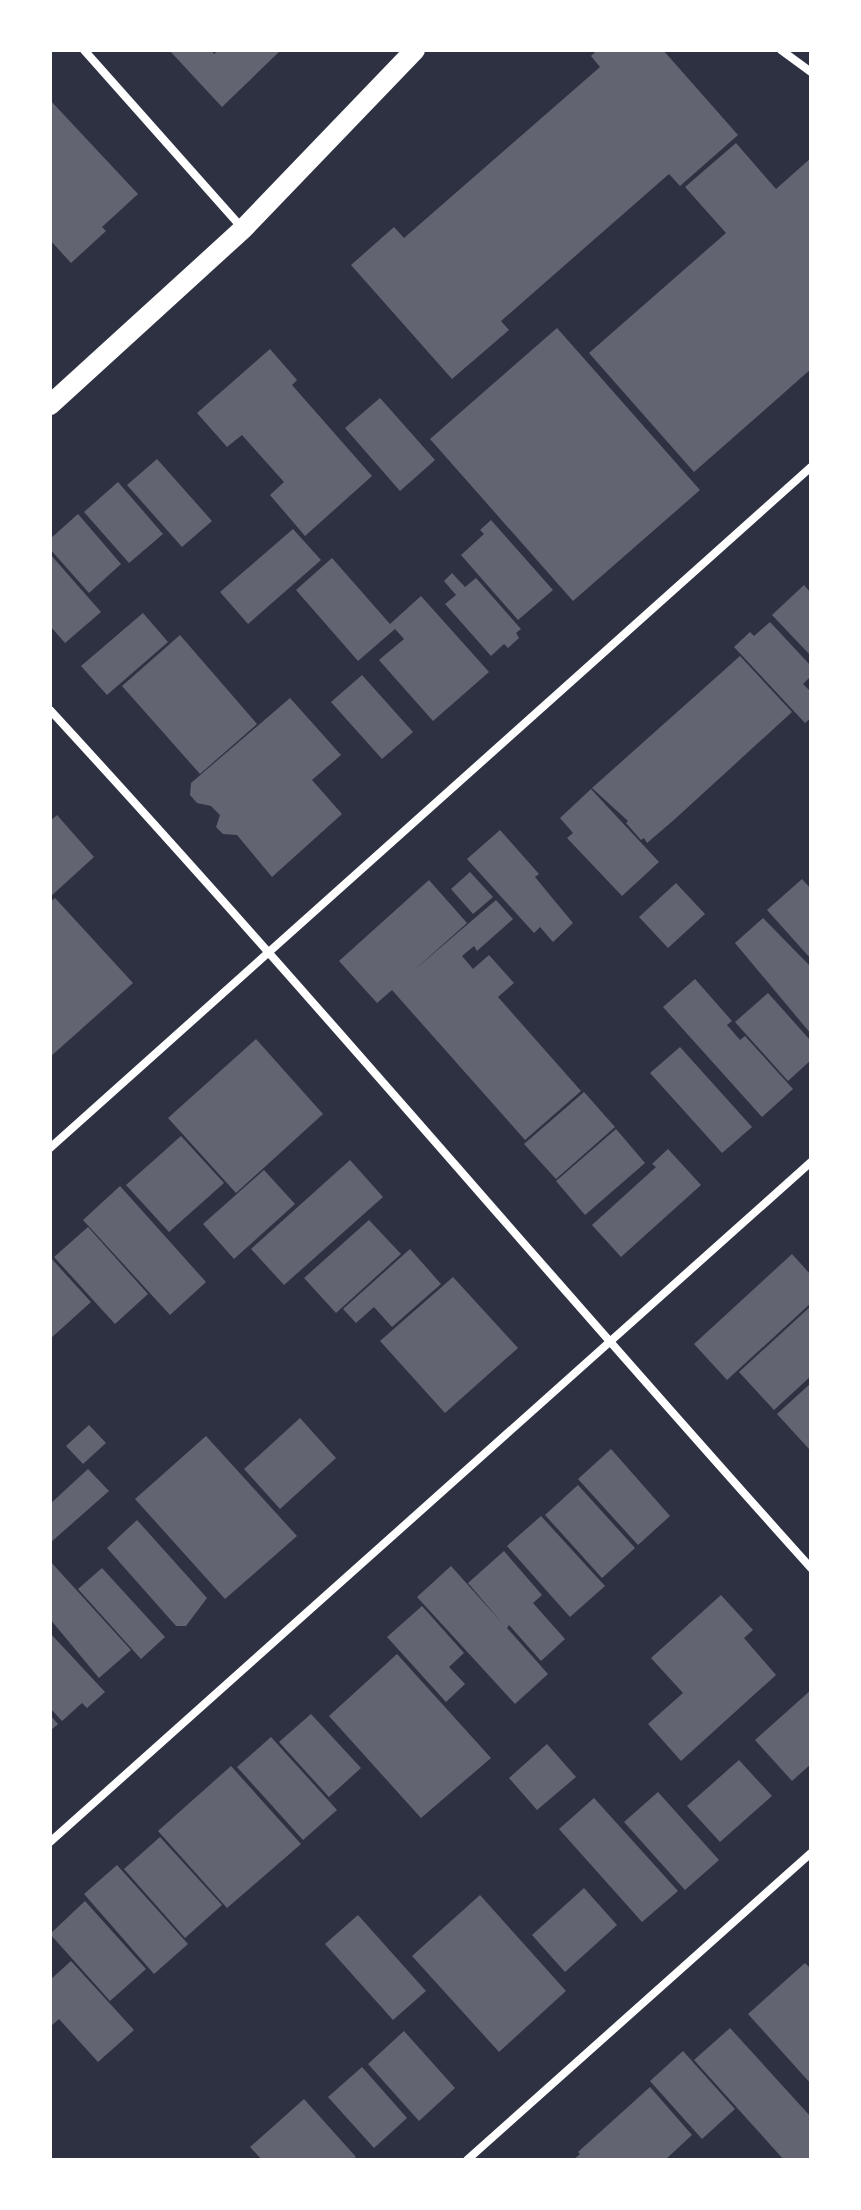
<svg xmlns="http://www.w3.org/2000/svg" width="861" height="2210" font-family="Barlow,sans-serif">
  <rect width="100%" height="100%" fill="#2d3142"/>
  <g fill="#626471">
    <path d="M 169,50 L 211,50 L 214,54 L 219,50 L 281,50 L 222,107 Z"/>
    <path d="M 597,50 L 663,50 L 738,135 L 680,186 L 669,174 L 501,321 L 509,330 L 452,379 L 351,265 L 394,227 L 404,238 L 600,67 L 591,56 Z"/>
    <path d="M 50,100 L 138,194 L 102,227 L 106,231 L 71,263 L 50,240 Z"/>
    <path d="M 736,143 L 776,189 L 811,158 L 811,369 L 694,472 L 589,353 L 726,233 L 685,187 Z"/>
    <path d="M 557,328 L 700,490 L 573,601 L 430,439 Z"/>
    <path d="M 270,349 L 297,380 L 292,385 L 372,476 L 305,536 L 270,495 L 284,482 L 242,435 L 227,447 L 197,413 Z"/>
    <path d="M 380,398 L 435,460 L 400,491 L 345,428 Z"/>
    <path d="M 157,459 L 212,521 L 182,547 L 127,485 Z"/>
    <path d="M 118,482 L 163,534 L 129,563 L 84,512 Z"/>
    <path d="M 78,514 L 121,564 L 89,593 L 50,549 L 50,539 Z"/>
    <path d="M 491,520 L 553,590 L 518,620 L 461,555 L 484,534 L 480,530 Z"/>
    <path d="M 293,529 L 321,560 L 248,624 L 220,592 Z"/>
    <path d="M 50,554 L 101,612 L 65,643 L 50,626 Z"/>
    <path d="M 332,558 L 390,624 L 421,596 L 489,672 L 433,721 L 379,660 L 404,639 L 395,629 L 358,661 L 296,590 Z"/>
    <path d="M 452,573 L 465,587 L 476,578 L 521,629 L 516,633 L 519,638 L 508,648 L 504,644 L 491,656 L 445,604 L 456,595 L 444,581 Z"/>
    <path d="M 804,585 L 811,593 L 811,656 L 772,615 Z"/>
    <path d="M 143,613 L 168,642 L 107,695 L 81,666 Z"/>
    <path d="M 770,622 L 811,666 L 811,676 L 803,684 L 811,692 L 811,718 L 805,723 L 734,647 L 750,632 L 754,636 Z"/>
    <path d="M 180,635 L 257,724 L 200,774 L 122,686 Z"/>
    <path d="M 740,656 L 792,712 L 675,819 L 647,843 L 644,838 L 641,840 L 626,823 L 628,821 L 592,788 Z"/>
    <path d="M 362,675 L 413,732 L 382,759 L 331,702 Z"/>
    <path d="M 290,698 L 341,755 L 312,780 L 342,814 L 272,877 L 237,835 L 223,834 L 216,827 L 220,815 L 211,806 L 197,803 L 190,795 L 191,783 Z"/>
    <path d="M 591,789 L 659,862 L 622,896 L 567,838 L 573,833 L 560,818 Z"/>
    <path d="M 57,815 L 94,857 L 50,897 L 50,821 Z"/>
    <path d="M 500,830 L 539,874 L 535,877 L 573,923 L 553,942 L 540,927 L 534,933 L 467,859 Z"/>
    <path d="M 470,872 L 493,897 L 473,914 L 451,889 Z"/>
    <path d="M 802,879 L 811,889 L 811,959 L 767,910 Z"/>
    <path d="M 429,880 L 467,923 L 413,971 L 496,900 L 513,919 L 477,951 L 474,946 L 462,956 L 473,969 L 489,955 L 514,983 L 498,997 L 581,1091 L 525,1140 L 392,990 L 377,1003 L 339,961 Z"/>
    <path d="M 676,883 L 705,914 L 668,948 L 639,917 Z"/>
    <path d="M 55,898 L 133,983 L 50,1057 L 50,902 Z"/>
    <path d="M 763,918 L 811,967 L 811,1034 L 735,943 Z"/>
    <path d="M 695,979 L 732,1021 L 727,1025 L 740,1040 L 745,1036 L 793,1089 L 762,1117 L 663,1007 Z"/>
    <path d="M 768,993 L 811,1041 L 811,1060 L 788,1081 L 735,1022 Z"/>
    <path d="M 256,1039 L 323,1114 L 236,1193 L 168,1118 Z"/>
    <path d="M 680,1047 L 752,1127 L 722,1153 L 650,1073 Z"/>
    <path d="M 584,1092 L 615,1127 L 556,1179 L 524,1144 Z"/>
    <path d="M 616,1129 L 645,1163 L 585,1215 L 556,1181 Z"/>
    <path d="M 181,1136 L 224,1183 L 169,1232 L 126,1185 Z"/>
    <path d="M 668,1149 L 701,1185 L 621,1257 L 592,1225 L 656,1167 L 652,1164 Z"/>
    <path d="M 350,1160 L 383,1197 L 284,1285 L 251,1249 Z"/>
    <path d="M 264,1170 L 295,1204 L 234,1259 L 203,1224 Z"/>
    <path d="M 120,1186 L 206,1282 L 170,1315 L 83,1220 Z"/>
    <path d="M 369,1220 L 401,1254 L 336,1313 L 304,1278 Z"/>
    <path d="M 88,1227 L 148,1294 L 115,1324 L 54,1257 Z"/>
    <path d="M 410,1249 L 441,1284 L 392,1327 L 374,1307 L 356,1323 L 343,1309 Z"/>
    <path d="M 792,1254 L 811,1275 L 811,1303 L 727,1380 L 694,1344 Z"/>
    <path d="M 50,1257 L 91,1302 L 50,1339 Z"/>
    <path d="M 453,1277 L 518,1348 L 445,1413 L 380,1341 Z"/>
    <path d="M 811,1306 L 811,1376 L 774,1410 L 739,1372 Z"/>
    <path d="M 811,1383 L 811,1447 L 809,1449 L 777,1414 Z"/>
    <path d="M 300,1418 L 336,1458 L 280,1509 L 244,1469 Z"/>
    <path d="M 89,1425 L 106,1443 L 83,1464 L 66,1446 Z"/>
    <path d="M 206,1436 L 297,1536 L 225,1599 L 135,1499 Z"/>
    <path d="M 611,1449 L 670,1516 L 638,1545 L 578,1479 Z"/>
    <path d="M 88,1469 L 109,1491 L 50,1543 L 50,1504 Z"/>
    <path d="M 578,1485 L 635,1548 L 602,1578 L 545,1515 Z"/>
    <path d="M 541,1516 L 605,1586 L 570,1617 L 507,1546 Z"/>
    <path d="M 137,1520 L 207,1598 L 186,1626 L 176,1626 L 107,1548 Z"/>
    <path d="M 504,1551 L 542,1595 L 533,1603 L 565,1639 L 541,1661 L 509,1625 L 507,1628 L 548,1674 L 515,1704 L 417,1597 L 451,1566 L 503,1624 L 468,1583 Z"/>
    <path d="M 50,1561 L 131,1650 L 99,1678 L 50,1619 Z"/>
    <path d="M 102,1568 L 165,1637 L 141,1659 L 78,1589 Z"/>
    <path d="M 721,1595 L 753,1630 L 744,1638 L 776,1675 L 681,1761 L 648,1724 L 683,1693 L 651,1658 Z"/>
    <path d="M 422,1606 L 464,1653 L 449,1667 L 465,1684 L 446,1702 L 387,1637 Z"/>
    <path d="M 50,1633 L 105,1692 L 87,1708 L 82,1703 L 62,1721 L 50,1708 Z"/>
    <path d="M 397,1654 L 491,1758 L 421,1818 L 329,1716 Z"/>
    <path d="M 811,1690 L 811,1764 L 792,1781 L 755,1740 Z"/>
    <path d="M 311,1714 L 361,1768 L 329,1797 L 279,1742 Z"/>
    <path d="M 50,1715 L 58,1724 L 50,1731 Z"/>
    <path d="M 271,1737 L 337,1810 L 303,1840 L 237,1767 Z"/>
    <path d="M 547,1744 L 576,1777 L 537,1810 L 509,1778 Z"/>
    <path d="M 739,1760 L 772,1796 L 720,1842 L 687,1806 Z"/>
    <path d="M 231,1766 L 301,1844 L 227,1908 L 158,1831 Z"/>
    <path d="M 658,1792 L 719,1860 L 685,1890 L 624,1822 Z"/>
    <path d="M 594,1798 L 678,1891 L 642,1922 L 559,1829 Z"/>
    <path d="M 160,1837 L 222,1905 L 185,1938 L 124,1869 Z"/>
    <path d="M 117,1865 L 188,1944 L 154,1974 L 84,1894 Z"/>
    <path d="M 584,1888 L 617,1925 L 565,1972 L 532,1935 Z"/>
    <path d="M 480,1895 L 566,1991 L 499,2052 L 412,1956 Z"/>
    <path d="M 85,1901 L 146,1969 L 110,2001 L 50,1934 Z"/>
    <path d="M 358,1915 L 426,1991 L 393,2020 L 325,1944 Z"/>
    <path d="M 71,1961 L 134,2030 L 98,2062 L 59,2019 L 50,2027 L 50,1980 Z"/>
    <path d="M 805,1963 L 811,1969 L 811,2084 L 748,2014 Z"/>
    <path d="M 730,2028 L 811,2117 L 811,2160 L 784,2160 L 694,2060 Z"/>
    <path d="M 404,2031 L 455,2088 L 419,2121 L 368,2064 Z"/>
    <path d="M 683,2051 L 735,2109 L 702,2139 L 650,2081 Z"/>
    <path d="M 362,2067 L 407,2118 L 374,2148 L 328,2097 Z"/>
    <path d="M 650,2087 L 692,2135 L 665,2160 L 573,2160 L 580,2154 L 578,2152 Z"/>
    <path d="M 304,2099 L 356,2157 L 352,2160 L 262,2160 L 250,2147 Z"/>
  </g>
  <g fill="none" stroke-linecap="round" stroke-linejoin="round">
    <g stroke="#fff" stroke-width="8">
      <path d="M 84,50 L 243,229"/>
      <path d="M 781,50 L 811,72"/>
      <path d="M 50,710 C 309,991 555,1284 811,1568"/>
      <path d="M 50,1148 L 811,467"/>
      <path d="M 50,1842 L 811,1162"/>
      <path d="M 467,2160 L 811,1853"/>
    </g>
    <path stroke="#fff" stroke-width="20" d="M 50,405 L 243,229 L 415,50"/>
  </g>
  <rect width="861" height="2210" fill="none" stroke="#ffffff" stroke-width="104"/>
</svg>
